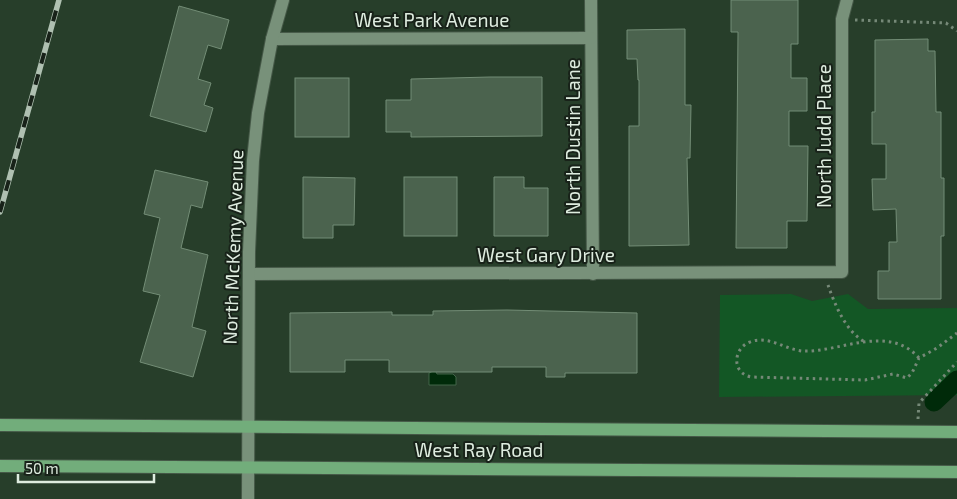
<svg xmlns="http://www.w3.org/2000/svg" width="957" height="499" font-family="'Exo 2',sans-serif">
  <rect width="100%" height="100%" fill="#273e2a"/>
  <path fill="#135725" d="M 791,294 L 812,301 L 848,294 L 868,309 L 957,308 L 957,395 L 719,397 L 720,295 Z"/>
  <path fill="#002a09" stroke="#436449" d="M 435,370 L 437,374 L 453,374 L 456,377 L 456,385 L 429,385 L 429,373 Z"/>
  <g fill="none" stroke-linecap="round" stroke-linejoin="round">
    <path stroke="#002a09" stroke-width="19" d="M 934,402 L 957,380"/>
  </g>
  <g fill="#4b634e" stroke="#738d76">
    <path d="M 731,0 L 798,0 L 798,44 L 791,44 L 791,78 L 807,78 L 807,111 L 789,111 L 789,146 L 808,146 L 807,221 L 787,221 L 787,248 L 736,248 L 738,32 L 731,32 Z"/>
    <path d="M 179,6 L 229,20 L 221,49 L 208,45 L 198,79 L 211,83 L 204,105 L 213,108 L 206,132 L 150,116 Z"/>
    <path d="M 685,29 L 685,105 L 691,105 L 690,158 L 687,158 L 689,245 L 629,246 L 629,126 L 639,126 L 639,80 L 638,80 L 637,59 L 627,59 L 627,30 Z"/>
    <path d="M 928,39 L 928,51 L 935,51 L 936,112 L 941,112 L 941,178 L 944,178 L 944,236 L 941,236 L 941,299 L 878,299 L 878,271 L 889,271 L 889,242 L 897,242 L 896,209 L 873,210 L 872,179 L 886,179 L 886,144 L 872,144 L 872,112 L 875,112 L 875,40 Z"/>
    <path d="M 490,77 L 542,77 L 542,136 L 411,137 L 411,132 L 386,132 L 386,100 L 411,100 L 411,79 Z"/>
    <rect x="295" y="78" width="54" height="59"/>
    <path d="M 155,170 L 208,182 L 202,208 L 191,205 L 181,248 L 208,255 L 192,327 L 206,331 L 193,377 L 140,362 L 160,295 L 143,291 L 160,218 L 144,214 Z"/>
    <path d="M 303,177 L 355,178 L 354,225 L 333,225 L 333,238 L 303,238 Z"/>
    <rect x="404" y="177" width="53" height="59"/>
    <path d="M 494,177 L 524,177 L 524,188 L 548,188 L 548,236 L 494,236 Z"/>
    <path d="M 507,310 L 637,313 L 637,373 L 565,373 L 565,377 L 546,377 L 546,367 L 492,367 L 492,372 L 389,372 L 389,360 L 345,360 L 345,372 L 290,372 L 290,313 L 392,312 L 392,315 L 433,315 L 433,311 Z"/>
  </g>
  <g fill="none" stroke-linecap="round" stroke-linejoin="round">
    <g stroke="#455847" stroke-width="14">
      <g id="minor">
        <path d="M 591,0 L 593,274"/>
        <path d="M 272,39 L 591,38"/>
        <path d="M 249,274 L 842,272 L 842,19 L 847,0"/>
        <path d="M 248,499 L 249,252 L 253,160 L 258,113 L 272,39 L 283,0"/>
      </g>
    </g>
    <g stroke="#455847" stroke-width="14">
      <g id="major">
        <path d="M 0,425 L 957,432"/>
        <path d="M 0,466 L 957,472"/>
      </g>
    </g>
    <g stroke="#768978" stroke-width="3" stroke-dasharray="2.5 4" stroke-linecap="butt">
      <path d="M 855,20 L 946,23 L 957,31"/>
      <path d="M 828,285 C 835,305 846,332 865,342"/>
      <path d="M 919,358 C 888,323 839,353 802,351 C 784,349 768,335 750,342 C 733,348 731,374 752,377 L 865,380 L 893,374 L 907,378 L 912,373 L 919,358 L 937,348 L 957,333"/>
      <path d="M 918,419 L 919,403 L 957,362"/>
    </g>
    <use href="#minor" stroke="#78917a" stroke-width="12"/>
    <use href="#major" stroke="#72ad7b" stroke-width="12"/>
    <g stroke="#afc0b1" stroke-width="5.5">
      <path id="rail" d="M 0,212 L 59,0"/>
    </g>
    <use href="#rail" stroke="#182219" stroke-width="4" stroke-dasharray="11" stroke-linecap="butt"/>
  </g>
  <g text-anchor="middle" stroke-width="4" stroke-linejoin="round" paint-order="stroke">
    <g font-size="19" fill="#deecdf" stroke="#182219">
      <text x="432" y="27">West Park Avenue</text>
      <text transform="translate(824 136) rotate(-90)" y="7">North Judd Place</text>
      <text transform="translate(573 137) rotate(-90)" y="7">North Dustin Lane</text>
      <text transform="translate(233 247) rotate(-88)" y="7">North McKemy Avenue</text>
      <text x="546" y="262">West Gary Drive</text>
      <text x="479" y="457">West Ray Road</text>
    </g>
  </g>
  <path d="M18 474v8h136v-8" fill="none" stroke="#deecdf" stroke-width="2.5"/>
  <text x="25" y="474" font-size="15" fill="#deecdf" stroke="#182219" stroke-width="4" paint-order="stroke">50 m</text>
</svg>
